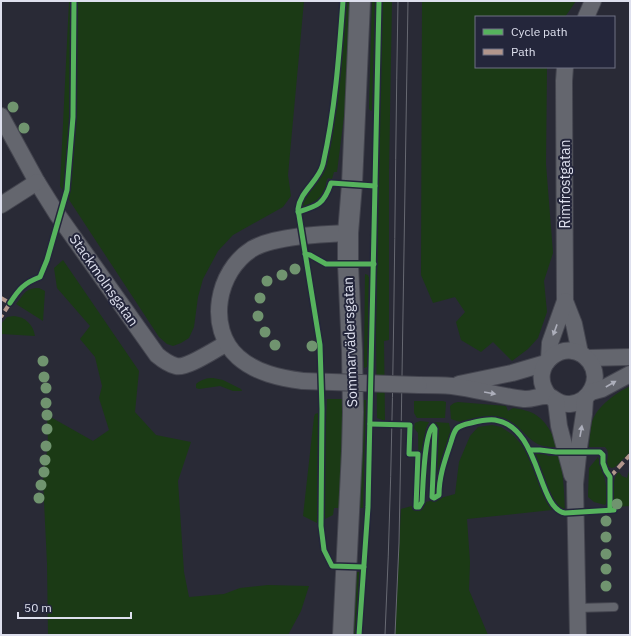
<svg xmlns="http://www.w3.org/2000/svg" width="631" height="636" font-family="'IBM Plex Sans',sans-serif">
  <rect width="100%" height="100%" fill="#292a36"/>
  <g fill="#1b3a15">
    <path d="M 69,1 L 304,1 L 288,175 L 291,196 L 283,207 L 233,235 L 218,251 L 203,279 L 198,297 L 194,327 L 189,338 L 181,343 L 173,346 L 167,344 L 159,337 L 60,186 Z"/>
    <path d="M 346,1 L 353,1 L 345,108 L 337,172 L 334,172 L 332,179 L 328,178 C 324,185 327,184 326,191 C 324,200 309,206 301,207 L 303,200 L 320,177 L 328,149 L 341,66 Z"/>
    <path d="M 372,1 L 375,1 L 372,110 L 371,111 L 369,109 Z"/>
    <path d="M 382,1 L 392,1 L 389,169 L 389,340 L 384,341 L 385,421 L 377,418 L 376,334 Z"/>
    <path d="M 422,1 L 576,1 L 565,17 L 476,17 L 476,67 L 547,67 L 546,164 L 553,253 L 544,281 L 547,312 L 538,338 L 528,349 L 512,361 L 493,342 L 481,352 L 461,340 L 456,322 L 465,312 L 455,297 L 433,303 L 421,275 Z"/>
    <path d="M 63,260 L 139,371 L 135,412 L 156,435 L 191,442 L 178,481 L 184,572 L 189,597 L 224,594 L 240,588 L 268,585 L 309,586 L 301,611 L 288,635 L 48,635 L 47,563 L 43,481 L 48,444 L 47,415 L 93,441 L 109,430 L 99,398 L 102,386 L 95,357 L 80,339 L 90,326 L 57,288 L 54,268 Z"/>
    <path d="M 365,274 L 368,275 L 369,278 L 367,367 L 364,368 Z"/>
    <path d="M 39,288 L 45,291 L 43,321 L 16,304 C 24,295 24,288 39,288 Z"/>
    <path d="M 14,316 C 25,317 33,324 35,336 L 1,334 L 1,324 L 7,317 Z"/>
    <path d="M 213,378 L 223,380 L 241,389 L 242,391 L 233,391 L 220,386 L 199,389 L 196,388 L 196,384 C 202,379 207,378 213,378 Z"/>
    <path d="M 630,386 L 630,452 L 615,467 L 612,468 L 607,466 C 606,459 611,453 605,447 L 589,447 C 590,439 590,430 592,422 C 597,406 616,393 630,386 Z"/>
    <path d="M 327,399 L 343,399 L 343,425 L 339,508 L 334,508 L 333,515 L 325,519 L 325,445 Z"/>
    <path d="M 363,400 L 366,400 L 363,508 L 359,508 Z"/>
    <path d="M 414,401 L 443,401 L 446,402 L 445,418 L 417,418 L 414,413 Z"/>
    <path d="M 458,402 L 506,406 L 508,411 L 513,408 C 521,409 530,411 536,415 C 562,432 564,482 565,510 L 561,509 L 467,519 L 470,562 L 469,590 L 488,635 L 395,635 L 401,509 L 455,494 L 459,462 L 470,436 L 478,427 L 492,425 L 501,427 L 513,435 L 527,451 L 546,454 L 548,456 L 556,456 L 556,447 C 529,449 526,428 506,419 C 492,412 478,423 463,422 C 459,422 455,420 451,419 L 450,406 L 454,403 Z"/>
    <path d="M 318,413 L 317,523 L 303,516 L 314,417 L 315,414 Z"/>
    <path d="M 420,421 L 429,422 L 426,428 L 420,479 L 419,479 L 418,433 L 414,428 L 415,423 Z"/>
    <path d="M 434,422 L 449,423 L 451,432 L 437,474 L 436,484 L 437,431 L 437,428 L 434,424 Z"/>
    <path d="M 598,457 C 602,467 611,497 605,505 L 594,502 L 588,497 L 589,468 Z"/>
    <path d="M 630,468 L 630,506 L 614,507 C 614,497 611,478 619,472 L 622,476 L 627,478 Z"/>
    <path d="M 356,572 L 360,572 L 355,635 L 352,635 Z"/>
  </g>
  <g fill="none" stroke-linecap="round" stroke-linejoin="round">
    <g stroke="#44454f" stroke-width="10">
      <path id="service" d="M 577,608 L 614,607"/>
    </g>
    <g stroke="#44454f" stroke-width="18">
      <g id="minor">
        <path d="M 586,17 L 593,1"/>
        <path d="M 565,67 L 564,81 L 565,301 L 574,324 L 580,353"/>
        <path d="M 1,116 L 37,182 L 57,214 L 157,355 C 163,360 168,364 176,366 C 187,369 215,349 226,344"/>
        <path d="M 1,205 L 37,182"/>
        <path d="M 587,358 L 630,357"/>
        <path d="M 549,359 L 550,343 L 565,301"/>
        <path d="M 303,381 C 280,378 256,373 238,357 C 206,328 217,271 252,249 C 274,236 322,234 348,233"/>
        <path d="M 459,384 L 512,373 L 546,363"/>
        <path d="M 419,385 C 430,385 441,385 452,386 C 476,389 500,396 524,399 C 532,400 540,395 548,396 C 554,397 558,405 570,404 C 590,402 602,379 590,362 C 569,333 524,365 549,396"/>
        <path d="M 591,392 L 602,389 L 630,374"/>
        <path d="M 556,401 L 559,426 L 572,475"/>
        <path d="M 578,635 L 575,484 L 579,447 L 584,414 L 585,399"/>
      </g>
    </g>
    <g stroke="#44454f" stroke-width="22">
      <path id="tertiary" d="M 343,635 L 352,451 L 353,412 L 352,351 L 348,264 L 348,233 L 352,184 L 360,1"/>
    </g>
    <use href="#service" stroke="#64666e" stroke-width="8"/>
    <use href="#minor" stroke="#64666e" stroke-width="16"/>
    <use href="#tertiary" stroke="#64666e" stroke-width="20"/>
    <g stroke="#676972" stroke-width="1">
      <path d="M 385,635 C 395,424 394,212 398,1"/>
      <path d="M 395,635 L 399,543 L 401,438 L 408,1"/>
    </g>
    <g stroke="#44454f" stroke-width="18" stroke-linecap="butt">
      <path id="minor-bridge" d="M 303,381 L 419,385"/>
    </g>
    <use href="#minor-bridge" stroke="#64666e" stroke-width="16"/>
    <g stroke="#b2968c" stroke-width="4" stroke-dasharray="8 4" stroke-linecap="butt">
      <path d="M 1,298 L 10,303 L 1,317"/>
      <path d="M 610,477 L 630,455"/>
    </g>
    <g stroke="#24263b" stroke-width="8">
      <g id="cycleway">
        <path d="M 343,1 C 339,56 335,111 323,164 C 319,181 300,191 298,209 L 320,345 L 322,409 L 321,526 L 324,550 L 332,566 L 364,567"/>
        <path d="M 298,212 C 318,206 324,204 331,183 L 375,186"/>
        <path d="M 305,254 L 310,255 L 326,264 L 374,264"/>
        <path d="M 10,303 C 19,289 24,283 40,277 L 47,260 L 67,190 L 73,117 L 74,1"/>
        <path d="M 370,424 L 410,425 L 409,454 L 418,454 L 416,507 L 419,507 L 422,502 C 423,488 424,434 433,426 L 435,429 L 432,497 L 434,498 L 439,495 C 439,476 445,460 451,442 C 455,428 456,426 471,423 C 479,421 487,419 495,420 C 541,427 537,509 565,513 L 614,510"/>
        <path d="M 530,450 L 540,450 L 556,452 L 600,452 L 603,455 L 603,463 L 606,471 L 610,477 L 610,510"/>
        <path d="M 359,635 L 368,507 L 379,1"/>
      </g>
    </g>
    <use href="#cycleway" stroke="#56b35d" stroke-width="5"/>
  </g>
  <g fill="#70946f">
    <circle cx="13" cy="107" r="5.5"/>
    <circle cx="24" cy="128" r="5.5"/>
    <circle cx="295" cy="269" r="5.5"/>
    <circle cx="282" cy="275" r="5.5"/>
    <circle cx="267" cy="281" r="5.5"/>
    <circle cx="260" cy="298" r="5.5"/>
    <circle cx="258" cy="316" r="5.5"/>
    <circle cx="265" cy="332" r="5.5"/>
    <circle cx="275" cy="345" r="5.5"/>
    <circle cx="312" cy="346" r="5.5"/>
    <circle cx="43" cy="361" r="5.5"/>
    <circle cx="44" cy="377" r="5.5"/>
    <circle cx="46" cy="388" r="5.5"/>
    <circle cx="46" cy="403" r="5.5"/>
    <circle cx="47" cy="415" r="5.5"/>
    <circle cx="47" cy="429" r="5.5"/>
    <circle cx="46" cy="446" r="5.5"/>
    <circle cx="45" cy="460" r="5.5"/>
    <circle cx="44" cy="472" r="5.5"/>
    <circle cx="41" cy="485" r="5.5"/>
    <circle cx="39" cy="498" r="5.5"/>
    <circle cx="617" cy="504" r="5.5"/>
    <circle cx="606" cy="521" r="5.5"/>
    <circle cx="606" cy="537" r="5.5"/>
    <circle cx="606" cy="554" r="5.5"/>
    <circle cx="606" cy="569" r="5.5"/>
    <circle cx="606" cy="586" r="5.5"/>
  </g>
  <defs><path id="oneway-solid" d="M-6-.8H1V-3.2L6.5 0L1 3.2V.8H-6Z"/></defs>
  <g fill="#adafbb">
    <use href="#oneway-solid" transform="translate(555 330) rotate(110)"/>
    <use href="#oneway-solid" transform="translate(611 384) rotate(-30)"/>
    <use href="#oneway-solid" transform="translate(490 393) rotate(10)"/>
    <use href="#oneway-solid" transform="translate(581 431) rotate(-80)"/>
  </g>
  <g text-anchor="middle" stroke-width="4" stroke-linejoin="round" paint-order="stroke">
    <g font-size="14" fill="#dee0ee" stroke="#24263b">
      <text transform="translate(565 184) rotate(-90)" y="5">Rimfrostgatan</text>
      <text transform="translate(104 280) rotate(55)" y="5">Stackmolnsgatan</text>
      <text transform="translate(350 342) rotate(-92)" y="5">Sommarvädersgatan</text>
    </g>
  </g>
  <rect width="631" height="636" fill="none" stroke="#dee0ee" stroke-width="4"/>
  <rect x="475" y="16" width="140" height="52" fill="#24263b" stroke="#6e7083"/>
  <rect x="483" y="29" width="20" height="6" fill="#56b35d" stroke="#6e7083"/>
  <text x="511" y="36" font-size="12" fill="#dee0ee">Cycle path</text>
  <rect x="483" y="49" width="20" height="6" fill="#b2968c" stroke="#6e7083"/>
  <text x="511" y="56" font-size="12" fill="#dee0ee">Path</text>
  <path d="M18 612v6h113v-6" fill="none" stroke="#dee0ee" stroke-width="2"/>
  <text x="24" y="612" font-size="12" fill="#dee0ee" stroke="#24263b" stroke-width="3" paint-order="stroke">50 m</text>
</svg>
